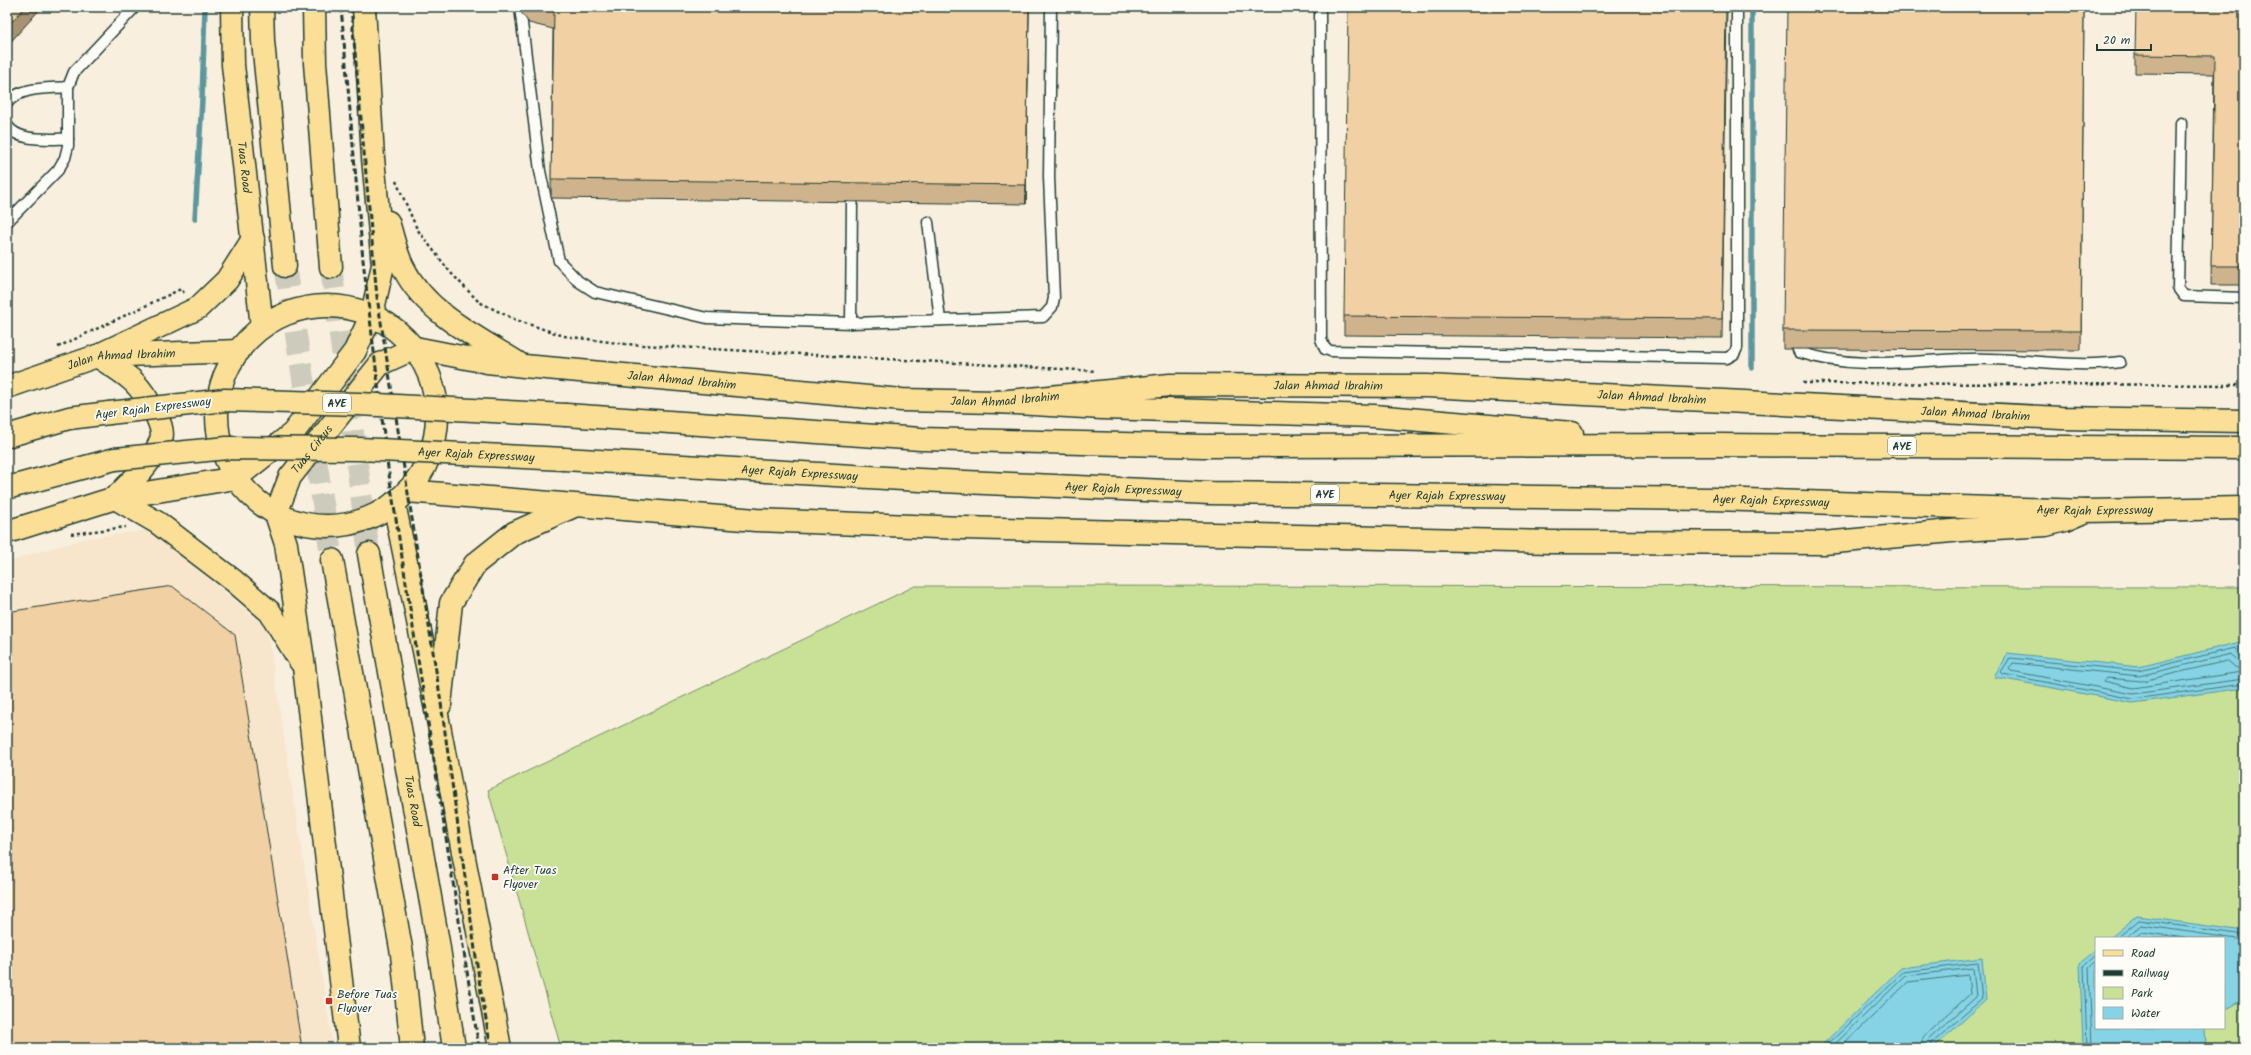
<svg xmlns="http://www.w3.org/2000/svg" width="2251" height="1055" font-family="Kalam,sans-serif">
  <rect width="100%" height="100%" fill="#f9efde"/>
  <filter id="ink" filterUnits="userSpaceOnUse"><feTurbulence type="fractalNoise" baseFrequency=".025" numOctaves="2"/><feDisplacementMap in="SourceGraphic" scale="8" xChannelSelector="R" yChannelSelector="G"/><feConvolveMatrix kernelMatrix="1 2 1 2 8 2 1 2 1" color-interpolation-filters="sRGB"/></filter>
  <g filter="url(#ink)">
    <path fill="#f7e6cc" d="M 150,530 L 267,627 L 333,1048 L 7,1048 L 7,563 L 28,555 L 87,538 Z"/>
    <path fill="#c8e197" stroke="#748f66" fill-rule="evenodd" d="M 915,586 L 2244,587 L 2244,1048 L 561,1048 L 488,790 ZM 2096,938 L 2224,938 L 2224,1028 L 2096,1028 Z"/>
    <g fill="#85d3e4" stroke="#5c979e">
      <path d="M 2240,642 L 2244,664 L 2244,688 L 2133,703 L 1994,677 L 2007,653 L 2139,667 Z"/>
      <path d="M 2137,916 L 2244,931 L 2244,999 L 2224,1010 L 2224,938 L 2110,938 Z"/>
      <path d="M 2096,950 L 2096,1028 L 2205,1028 L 2206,1048 L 2083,1048 L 2080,963 Z"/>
      <path d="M 1982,958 L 1986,1000 L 1933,1048 L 1819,1048 L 1901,968 Z"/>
    </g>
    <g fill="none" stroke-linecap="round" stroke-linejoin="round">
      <g stroke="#48797a" stroke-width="1">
        <path d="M 2244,658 L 2239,657 L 2235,648 L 2139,671 L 2010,658 L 2001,672 L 2003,674 L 2133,699 L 2244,684"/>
        <path d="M 2228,661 L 2235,667 L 2242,670 L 2242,672 L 2133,688 L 2104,681 L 2106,678 L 2142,681 Z"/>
        <path d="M 2244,663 L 2237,661 L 2231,654 L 2139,676 L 2013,663 L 2009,669 L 2011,671 L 2133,694 L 2244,679"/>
        <path d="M 2117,938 L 2139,920 L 2244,935"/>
        <path d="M 2125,938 L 2141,925 L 2244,940"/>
        <path d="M 2134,938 L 2142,932 L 2185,938"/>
        <path d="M 1824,1048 L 1903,972 L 1978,963 L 1982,999 L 1932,1043 L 1931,1048"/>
        <path d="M 1831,1048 L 1905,976 L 1973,968 L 1976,997 L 1928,1040 L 1925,1048"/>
        <path d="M 1840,1048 L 1908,982 L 1968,975 L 1970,994 L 1924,1036 L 1919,1048"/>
        <path d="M 2087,1048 L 2084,966 L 2096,955"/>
        <path d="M 2092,1048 L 2089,968 L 2096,961"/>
      </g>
      <g stroke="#5c979e" stroke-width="5.5">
        <path d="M 195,219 L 202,100 L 205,7"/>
        <path d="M 1752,368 L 1752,7"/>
      </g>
      <g stroke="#cdcbbc" stroke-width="22" stroke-dasharray="22 11" stroke-linecap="butt">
        <path d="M 285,266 L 332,560"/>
        <path d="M 331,267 L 369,554"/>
      </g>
      <g stroke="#1f3d34" stroke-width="13">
        <g id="lane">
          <path d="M 520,7 L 540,171 L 559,261 L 578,281 L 595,292 L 707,318 L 851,323 L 1043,317 L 1052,307 L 1054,298 L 1049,177 L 1051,7"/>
          <path d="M 1320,7 L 1321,339 L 1325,349 L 1331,351 L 1727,358 L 1734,354 L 1737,348 L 1737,7"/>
          <path d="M 7,103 C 21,86 47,89 68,87"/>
          <path d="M 2181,123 L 2178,288 L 2184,296 L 2244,298"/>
          <path d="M 7,125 C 18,143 49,138 68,139"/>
          <path d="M 7,222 L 58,170 L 65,158 L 68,146 L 68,87 L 74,72 L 135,7"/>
          <path d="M 928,222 L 940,320"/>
          <path d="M 851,323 L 852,202"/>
          <path d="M 1793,337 L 1799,352 C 1861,373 1926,357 1990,359 C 2034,360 2076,368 2120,362"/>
        </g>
      </g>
      <g stroke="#1f3d34" stroke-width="25">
        <g id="primary">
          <path id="s1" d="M 232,7 L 233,65 L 262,327"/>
          <path d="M 262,7 L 263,41 L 285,266"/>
          <path d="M 314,7 L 315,63 L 331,267"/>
          <path d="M 388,222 C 393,237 396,255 404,269 C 426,313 478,338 518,363"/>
          <circle cx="327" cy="416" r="110"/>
          <path id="s2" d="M 415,348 L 487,362 L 524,366 L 902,400 L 998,402 L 1170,385 L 1427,386 L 2061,418 L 2244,421"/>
          <path d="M 105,352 L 198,308 L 227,280 L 253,239"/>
          <path d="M 97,356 C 128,376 138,380 155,413 C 159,421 164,431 161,440 C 152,463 132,481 115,498"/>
          <path id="s3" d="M 7,387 L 97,356 L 239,351"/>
          <path id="s4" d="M 276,514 L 290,477 L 380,364 L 415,348"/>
          <path d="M 7,532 L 115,498 L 236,478 L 293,433 L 355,351 L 372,314 L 383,265 L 373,158 L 364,7"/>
          <path id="s5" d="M 369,554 L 438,942 L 454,1048"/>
          <path d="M 332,560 L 402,954 L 412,1048"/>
        </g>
      </g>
      <g stroke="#1f3d34" stroke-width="25">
        <g id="highway">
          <path d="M 998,402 L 1102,408 L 1374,416 L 1572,433"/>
          <path d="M 566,415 L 921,439 L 1204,446 L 1716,445 L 2244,448"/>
          <path d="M 7,436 L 69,418 L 109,413"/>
          <path id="s6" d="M 564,459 L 920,480 L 1210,493 L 1714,499 L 2086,511 L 2244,508"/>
          <path d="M 7,488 L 115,459"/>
          <path d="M 407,491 L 756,520 L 963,528 L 1552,542 L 1824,543 L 1962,530 L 2046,525 L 2065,520 L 2086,511"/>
          <path d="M 115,498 L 158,523 L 234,581 L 270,612 L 300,661"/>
          <path d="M 394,503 L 438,720 L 500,1048"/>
          <path d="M 276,514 L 286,544 L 304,667 L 349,1048"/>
          <path d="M 440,705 L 451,603 L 475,564 L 514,533 L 574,506"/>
        </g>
      </g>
      <g stroke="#1f3d34" stroke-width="2.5" stroke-dasharray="3 3" stroke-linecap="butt">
        <path d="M 396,181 L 417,229 L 450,272 L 479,302 L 516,320 L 564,336 L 625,344 L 1096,371"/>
        <path d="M 58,347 L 181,289 L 184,293"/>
        <path d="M 1803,383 L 2244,385"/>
        <path d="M 71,534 L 126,527"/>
      </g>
      <use href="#lane" stroke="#fdfcf7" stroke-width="10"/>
      <use href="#primary" stroke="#fbdf96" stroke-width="22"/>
      <use href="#highway" stroke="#fbdf96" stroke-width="22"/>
      <g stroke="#1f3d34" stroke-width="3" stroke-dasharray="6 3" stroke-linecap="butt">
        <path d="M 341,7 L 363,260 L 388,468 L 479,1048"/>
        <path d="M 351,7 L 377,297 L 440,696 L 480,986 L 491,1048"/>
      </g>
      <g stroke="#1f3d34" stroke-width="25" stroke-linecap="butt">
        <g id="highway-bridge">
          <path d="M 109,413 L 225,400 L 359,404 L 566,415"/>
          <path id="s7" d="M 115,459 L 227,448 L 359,449 L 564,459"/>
        </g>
      </g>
      <use href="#highway-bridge" stroke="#fbdf96" stroke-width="22"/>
    </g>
    <g fill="#cfb38c" stroke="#1f3d34">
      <path d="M 517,7 L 1029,7 L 1026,204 L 551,198 L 553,29 L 529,23 Z"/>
      <path d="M 1727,7 L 1722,338 L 1344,335 L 1344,316 Z"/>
      <path d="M 2084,7 L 2081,350 L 1783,349 L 1783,330 Z"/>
      <path d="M 2244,7 L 2244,285 L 2211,285 L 2214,74 L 2135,73 L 2135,55 Z"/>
    </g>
    <g fill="#a99272" stroke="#1f3d34">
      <path d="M 25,7 L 42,7 L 7,46 L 7,27 Z"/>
      <path d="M 1029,7 L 1026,204 L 1026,185 Z"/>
    </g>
    <g fill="#f1d0a3" stroke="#1f3d34">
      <path d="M 7,7 L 25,7 L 7,27 Z"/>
      <path d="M 540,7 L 1029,7 L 1026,185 L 551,179 L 554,10 Z"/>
      <path d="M 1348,7 L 1726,7 L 1722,319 L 1344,316 Z"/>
      <path d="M 1787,7 L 2084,7 L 2081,331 L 1783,330 Z"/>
      <path d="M 2136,7 L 2244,7 L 2244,266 L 2211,266 L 2215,56 L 2135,55 Z"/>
      <path d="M 172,586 L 235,635 L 302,1048 L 7,1048 L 7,612 Z"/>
    </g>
  </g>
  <g fill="#c8321e" stroke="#fdfcf7" stroke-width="1.5">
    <rect x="491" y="873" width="8" height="8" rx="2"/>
    <rect x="325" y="997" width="8" height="8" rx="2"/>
  </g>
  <g text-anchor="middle" stroke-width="3.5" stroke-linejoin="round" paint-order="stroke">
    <g fill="#fdfcf7" stroke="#62766e" stroke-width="1">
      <rect x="323" y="394" width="28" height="18" rx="3"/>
      <rect x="1888" y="437" width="28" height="18" rx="3"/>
      <rect x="1311" y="485" width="28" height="18" rx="3"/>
    </g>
    <g font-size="11" font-weight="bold" fill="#1f3d34">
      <text x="337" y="407">AYE</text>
      <text x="1902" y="450">AYE</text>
      <text x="1325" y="498">AYE</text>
    </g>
    <g font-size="12" fill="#1f3d34" stroke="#fdfcf7">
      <text dy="4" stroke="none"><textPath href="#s1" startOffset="161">Tuas Road</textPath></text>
      <text dy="4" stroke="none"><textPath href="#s3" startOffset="119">Jalan Ahmad Ibrahim</textPath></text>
      <text dy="4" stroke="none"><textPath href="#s2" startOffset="269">Jalan Ahmad Ibrahim</textPath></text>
      <text dy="4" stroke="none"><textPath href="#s2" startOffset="917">Jalan Ahmad Ibrahim</textPath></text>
      <text dy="4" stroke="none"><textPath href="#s2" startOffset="1241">Jalan Ahmad Ibrahim</textPath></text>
      <text dy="4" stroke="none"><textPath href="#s2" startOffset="593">Jalan Ahmad Ibrahim</textPath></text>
      <text transform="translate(153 408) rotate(-7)" y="4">Ayer Rajah Expressway</text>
      <text dy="4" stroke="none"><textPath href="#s2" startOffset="1565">Jalan Ahmad Ibrahim</textPath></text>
      <text dy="4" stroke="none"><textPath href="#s4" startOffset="75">Tuas Circus</textPath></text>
      <text dy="4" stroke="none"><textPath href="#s7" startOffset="362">Ayer Rajah Expressway</textPath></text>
      <text dy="4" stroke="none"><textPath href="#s6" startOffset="236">Ayer Rajah Expressway</textPath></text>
      <text dy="4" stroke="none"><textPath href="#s6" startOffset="560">Ayer Rajah Expressway</textPath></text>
      <text dy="4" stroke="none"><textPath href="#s6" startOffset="884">Ayer Rajah Expressway</textPath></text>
      <text dy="4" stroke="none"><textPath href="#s6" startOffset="1208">Ayer Rajah Expressway</textPath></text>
      <text dy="4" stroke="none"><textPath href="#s6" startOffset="1532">Ayer Rajah Expressway</textPath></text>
      <text dy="4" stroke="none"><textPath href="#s5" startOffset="251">Tuas Road</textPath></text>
    </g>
    <g font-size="12" fill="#1f3d34" stroke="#fdfcf7" text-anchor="start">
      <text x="503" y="874">After Tuas<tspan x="503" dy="14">Flyover</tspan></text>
      <text x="337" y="998">Before Tuas<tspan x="337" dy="14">Flyover</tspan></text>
    </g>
  </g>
  <rect width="2251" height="1055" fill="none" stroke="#fdfcf7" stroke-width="24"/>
  <rect x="12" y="12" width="2227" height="1031" fill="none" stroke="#1f3d34" stroke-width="1.5" filter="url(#ink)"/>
  <rect x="2095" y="937" width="130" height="92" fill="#fdfcf7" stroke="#a4b0a9"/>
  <rect x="2103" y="950" width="20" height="6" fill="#fbdf96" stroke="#a4b0a9"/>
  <text x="2131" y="957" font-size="12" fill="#1f3d34">Road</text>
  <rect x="2103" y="970" width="20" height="6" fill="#1f3d34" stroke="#a4b0a9"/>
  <text x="2131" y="977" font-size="12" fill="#1f3d34">Railway</text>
  <rect x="2103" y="987" width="20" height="12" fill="#c8e197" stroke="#a4b0a9"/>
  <text x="2131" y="997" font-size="12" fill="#1f3d34">Park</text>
  <rect x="2103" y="1007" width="20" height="12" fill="#85d3e4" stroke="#a4b0a9"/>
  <text x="2131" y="1017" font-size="12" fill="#1f3d34">Water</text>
  <path d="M2097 44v6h54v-6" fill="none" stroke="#1f3d34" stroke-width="2"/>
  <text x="2103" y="44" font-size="12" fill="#1f3d34" stroke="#fdfcf7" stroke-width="3" paint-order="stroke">20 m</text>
</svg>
